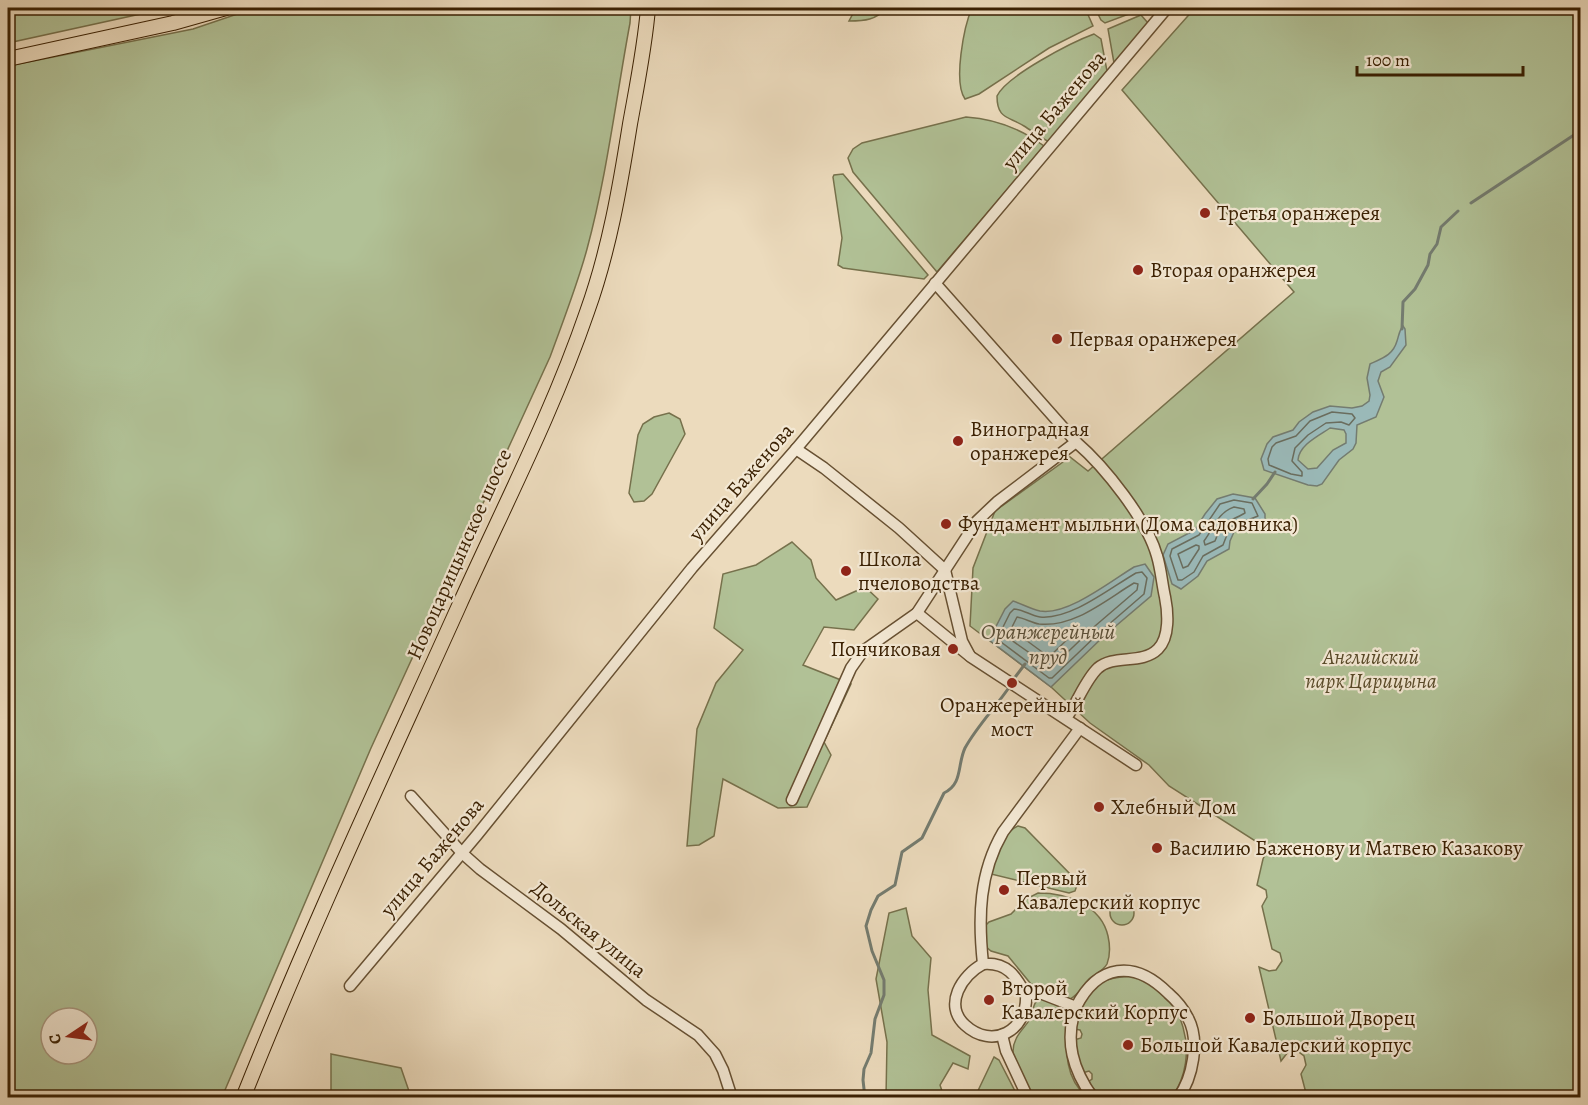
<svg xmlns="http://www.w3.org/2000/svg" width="1588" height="1105" font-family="Alegreya,serif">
  <rect width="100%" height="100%" fill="#ecdbbd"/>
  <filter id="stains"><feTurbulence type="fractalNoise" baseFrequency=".00333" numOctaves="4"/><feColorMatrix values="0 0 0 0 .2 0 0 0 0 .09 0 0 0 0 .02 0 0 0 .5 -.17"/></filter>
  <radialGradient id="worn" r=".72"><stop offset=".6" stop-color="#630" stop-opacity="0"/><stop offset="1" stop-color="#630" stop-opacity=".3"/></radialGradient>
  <g fill="#b1c196" stroke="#76714c" stroke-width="1.5" fill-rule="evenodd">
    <path d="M 8,8 L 168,8 L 8,43 Z"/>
    <path d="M 255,8 L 631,8 L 630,23 C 616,98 607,175 587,249 C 577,286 563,321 550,357 L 371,748 L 222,1097 L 8,1098 L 8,66 L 193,29 ZM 51,1018 L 87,1018 L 87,1054 L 51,1054 Z"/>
    <path d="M 856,8 L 886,8 C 876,20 865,21 849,21 Z"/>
    <path d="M 972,8 L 1085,8 L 1093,26 L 1049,48 L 979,94 L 965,99 C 953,82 964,26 972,8 Z"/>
    <path d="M 1095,8 L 1145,8 L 1105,23 L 1101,20 Z"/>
    <path d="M 1195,8 L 1580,8 L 1580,1097 L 1307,1097 L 1301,1074 L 1306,1065 L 1304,1056 L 1296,1050 L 1288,1052 L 1281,1061 L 1259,967 L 1269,971 L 1276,970 L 1282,961 L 1280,953 L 1272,949 L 1262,906 L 1267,897 L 1266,890 L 1257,885 L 1263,859 L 1268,849 L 1169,786 L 1149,765 L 1090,723 L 1051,687 L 970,626 L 973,568 L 995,511 L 1070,457 L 1088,471 L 1294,292 L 1122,90 Z"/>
    <path d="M 1141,15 L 1148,23 L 1114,63 L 1108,29 Z"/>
    <path d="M 1094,34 L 1101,39 L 1107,71 L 1049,142 C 1040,137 1032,131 1024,126 C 1008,116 997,119 997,96 C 1006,76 1072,42 1094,34 Z"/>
    <path d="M 966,117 C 996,119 1020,128 1044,146 L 937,272 L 853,172 L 848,158 L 853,149 L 862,143 Z"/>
    <path d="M 843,174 L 928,275 L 924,279 L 843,268 L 838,265 L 842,238 L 833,177 L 834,175 Z"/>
    <path d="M 669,413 L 680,419 L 685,434 L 652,494 L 644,501 L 634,502 L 629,493 L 638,435 L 643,424 L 654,417 Z"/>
    <path d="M 792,542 L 811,560 L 816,578 L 836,600 L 865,587 L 878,599 L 854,630 L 824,627 L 803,665 L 851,684 L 824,742 L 831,755 L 807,807 L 778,808 L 723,779 L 714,836 L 699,845 L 687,846 L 697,729 L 716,683 L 743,650 L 714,628 L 723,574 L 756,565 Z"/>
    <path d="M 1018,826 L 1025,828 L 1073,877 L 1077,885 L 1075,891 L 1069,893 L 991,874 C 996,858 1001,833 1018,826 Z"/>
    <path d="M 1038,893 C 1067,893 1101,905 1108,936 C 1110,945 1110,956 1107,964 C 1103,971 1095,974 1089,979 C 1082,986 1079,995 1070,999 L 1031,984 L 1008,956 L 991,951 L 985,946 L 985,926 L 989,922 L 1011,914 L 1026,899 Z"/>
    <circle cx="1122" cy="913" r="12"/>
    <path d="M 906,908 L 912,936 L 931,958 L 928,990 L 932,1035 L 970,1056 L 968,1069 L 953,1063 L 940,1085 L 944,1097 L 886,1097 L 887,1042 L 876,979 L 889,913 Z"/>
    <path d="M 1134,976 C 1185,992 1201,1056 1172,1097 L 1101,1097 L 1088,1082 L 1092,1079 L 1092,1074 L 1089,1071 L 1082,1073 L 1074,1040 L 1081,1038 L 1082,1034 L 1080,1030 L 1074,1029 C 1086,990 1091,978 1134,976 Z"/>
    <path d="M 1040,998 L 1066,1008 L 1068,1013 C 1067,1043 1061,1075 1087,1097 L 1031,1097 C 1023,1080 1006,1058 1016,1039 C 1019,1032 1026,1026 1030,1019 C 1034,1011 1032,1003 1040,998 Z"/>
    <path d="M 331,1054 L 401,1068 L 411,1097 L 331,1097 Z"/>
    <path d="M 994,1057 L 999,1060 L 1018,1097 L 975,1097 Z"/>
  </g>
  <g fill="#9ab9b8" stroke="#747c70" stroke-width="1.5" fill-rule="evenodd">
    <path d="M 1403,326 L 1405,329 L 1406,345 L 1390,367 L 1381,372 L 1378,381 L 1384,397 L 1376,417 L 1357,425 L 1356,443 L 1353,449 L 1339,460 L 1322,484 L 1317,486 L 1308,485 L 1264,470 L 1261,459 L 1267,444 L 1273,437 L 1293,430 L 1299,422 L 1313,412 L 1330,406 L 1352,408 L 1362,406 L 1369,401 L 1370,395 L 1367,378 L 1370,364 C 1383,358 1393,355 1397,341 C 1399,335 1399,331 1403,326 ZM 1330,428 L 1344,430 L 1346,434 L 1346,443 L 1333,450 L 1317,468 L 1308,469 L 1298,460 C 1299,445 1318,436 1330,428 Z"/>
    <path d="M 1233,494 L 1255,498 L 1265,514 L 1265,520 L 1234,532 L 1230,541 L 1229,549 L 1207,561 L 1198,576 L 1181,589 L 1172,584 L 1163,555 L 1168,544 L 1195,530 L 1205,514 L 1217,499 Z"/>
    <path d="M 1145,564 L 1154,577 L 1151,596 L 1104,636 L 1051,687 L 989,640 L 1005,609 L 1013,601 C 1022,604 1031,609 1040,611 C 1067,616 1111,581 1134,567 Z"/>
  </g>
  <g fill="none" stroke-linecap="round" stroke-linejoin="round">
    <g stroke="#6a6d5e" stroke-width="1.5">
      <path d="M 1332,412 L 1352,414 L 1355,418 L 1349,425 L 1341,422 L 1326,423 L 1308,435 L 1295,448 L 1292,461 L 1302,472 L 1302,476 L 1291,474 L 1269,465 L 1268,459 L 1272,447 L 1276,443 L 1296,436 L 1310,421 Z"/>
      <path d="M 1234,500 L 1252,503 L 1258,516 L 1230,527 L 1223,545 L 1203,556 L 1194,572 L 1182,580 L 1178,580 L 1170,556 L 1172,549 L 1199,535 L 1220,504 Z"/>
      <path d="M 1234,507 L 1244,509 L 1245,513 C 1227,524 1224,517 1215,541 L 1205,545 L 1204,541 C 1214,528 1217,513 1234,507 Z"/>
      <path d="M 1196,545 L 1199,546 L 1199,549 L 1188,566 L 1183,568 L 1178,554 Z"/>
      <path d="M 1142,572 L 1147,578 L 1144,594 L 1100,632 L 1052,678 L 1049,678 L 997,639 L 1010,613 L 1014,609 C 1023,609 1031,616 1040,617 C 1071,620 1110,588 1136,573 Z"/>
      <path d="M 1134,583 L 1138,584 L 1137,590 L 1095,626 L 1051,668 L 1007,637 L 1017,617 C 1024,618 1032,623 1039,624 C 1074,628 1107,599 1134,583 Z"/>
      <path d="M 1023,628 L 1039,633 L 1072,629 L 1075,632 L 1049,657 L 1019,635 L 1020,629 Z"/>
    </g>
    <g stroke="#747c70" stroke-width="3">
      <path d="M 1471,203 L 1580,131"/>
      <path d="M 1402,329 L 1403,302 L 1415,289 L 1428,265 L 1430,254 L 1437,244 L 1441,227 L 1458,211"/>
      <path d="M 1253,499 L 1267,484 L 1275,472"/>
      <path d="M 1013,680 L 1025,664"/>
      <path d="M 865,1098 L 863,1080 L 864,1069 L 871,1053 L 875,1019 L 884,995 L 884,980 L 872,951 L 866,926 L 871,910 L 878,896 L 895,885 L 902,852 L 922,838 L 944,793 C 963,784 957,765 965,748 C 977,726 996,707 1010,686"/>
    </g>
    <g stroke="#675032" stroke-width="13">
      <g id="minor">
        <path d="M 935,283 L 1076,442 C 1105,467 1147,520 1157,556 C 1161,569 1162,584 1165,597 C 1168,612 1170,637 1158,649 C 1142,665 1114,654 1098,668 C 1085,680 1077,704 1066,718"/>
        <path d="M 796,449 L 824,468 L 899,528 L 945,570 L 962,641 L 970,656"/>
        <path d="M 917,613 L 971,657 L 1136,765"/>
        <path d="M 1080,728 L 1003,832 C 979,873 978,917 983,964 C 1007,962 1016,976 1026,995 L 1040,993 L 1076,1007 C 1064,1041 1073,1070 1093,1098"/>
        <path d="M 411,796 L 462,853 L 480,869 L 561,929 L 646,1000 L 698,1035 L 715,1054 L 723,1070 L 732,1098"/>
        <path d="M 792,800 L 851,668 L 863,651 L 917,613 L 977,521 L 997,502 L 1076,442"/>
        <path d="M 983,964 C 962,975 943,1005 965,1025 C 992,1050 1028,1031 1026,995"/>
        <path d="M 350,986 L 477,835 L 692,568 L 796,449 L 1167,8"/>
        <path d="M 1076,1007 C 1098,964 1134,959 1168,993 C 1176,1000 1183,1008 1188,1018 C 1200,1040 1193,1078 1178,1098"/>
        <path d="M 1002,1035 L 1006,1051 L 1028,1098"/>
      </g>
    </g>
    <g stroke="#3b2103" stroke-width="16">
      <g id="major">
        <path d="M 8,59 L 173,23 L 226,8"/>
        <path d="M 243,1098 C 309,932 385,770 458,608 C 502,510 552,414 587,312 C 609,251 620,187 630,124 C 637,85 645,46 648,8"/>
      </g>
    </g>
    <use href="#minor" stroke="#f3e8d4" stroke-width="10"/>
    <use href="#major" stroke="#ecdbbd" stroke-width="14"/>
  </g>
  <g fill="#8f2418" stroke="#f3e8d4" stroke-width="2">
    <circle cx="1205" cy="213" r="6"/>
    <circle cx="1138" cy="270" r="6"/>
    <circle cx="1057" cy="339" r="6"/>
    <circle cx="958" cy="441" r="6"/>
    <circle cx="946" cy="524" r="6"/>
    <circle cx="846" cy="571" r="6"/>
    <circle cx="953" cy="649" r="6"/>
    <circle cx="1012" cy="683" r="6"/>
    <circle cx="1099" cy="807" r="6"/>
    <circle cx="1157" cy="848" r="6"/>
    <circle cx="1004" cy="890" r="6"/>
    <circle cx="989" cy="1000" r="6"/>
    <circle cx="1250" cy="1018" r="6"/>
    <circle cx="1128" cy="1045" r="6"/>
  </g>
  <g text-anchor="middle" stroke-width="4.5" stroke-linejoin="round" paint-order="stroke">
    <g font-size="21" fill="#3b2103" stroke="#f3e8d4">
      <text transform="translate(1054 110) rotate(-50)" y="7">улица Баженова</text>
      <text transform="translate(741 482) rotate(-49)" y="7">улица Баженова</text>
      <text transform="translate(459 554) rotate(-66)" y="7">Новоцарицынское шоссе</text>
      <text transform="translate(432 857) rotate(-50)" y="7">улица Баженова</text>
      <text transform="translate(589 929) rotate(39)" y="7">Дольская улица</text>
    </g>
    <g font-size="21" fill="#3b2103" stroke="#f3e8d4" text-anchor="start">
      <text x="1217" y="220">Третья оранжерея</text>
      <text x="1150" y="277">Вторая оранжерея</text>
      <text x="1069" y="346">Первая оранжерея</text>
      <text x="970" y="436">Виноградная<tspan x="970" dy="24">оранжерея</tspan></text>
      <text x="958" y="531">Фундамент мыльни (Дома садовника)</text>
      <text x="858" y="566">Школа<tspan x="858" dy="24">пчеловодства</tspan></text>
      <text x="941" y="656" text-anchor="end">Пончиковая</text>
      <text x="1012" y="712" text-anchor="middle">Оранжерейный<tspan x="1012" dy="24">мост</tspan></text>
      <text x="1111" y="814">Хлебный Дом</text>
      <text x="1169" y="855">Василию Баженову и Матвею Казакову</text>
      <text x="1016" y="885">Первый<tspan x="1016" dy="24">Кавалерский корпус</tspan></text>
      <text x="1001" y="995">Второй<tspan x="1001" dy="24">Кавалерский Корпус</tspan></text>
      <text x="1262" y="1025">Большой Дворец</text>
      <text x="1140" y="1052">Большой Кавалерский корпус</text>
    </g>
    <g font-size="21" font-style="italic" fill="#584928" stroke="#f3e8d4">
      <text x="1371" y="664">Английский<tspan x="1371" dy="24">парк Царицына</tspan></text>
    </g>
    <g font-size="22" font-style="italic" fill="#584f39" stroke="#f3e8d4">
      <text x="1048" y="639">Оранжерейный<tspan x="1048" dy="25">пруд</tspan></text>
    </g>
  </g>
  <rect width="1588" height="1105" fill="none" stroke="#ecdbbd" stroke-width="30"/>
  <rect x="9" y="9" width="1570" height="1087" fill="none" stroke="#3b2103" stroke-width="3"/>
  <rect x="15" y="15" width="1558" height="1075" fill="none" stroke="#3b2103" stroke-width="1.5"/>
  <g transform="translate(69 1036) rotate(257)"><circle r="28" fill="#f3e8d4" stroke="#a99880" stroke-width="1.5"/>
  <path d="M0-4.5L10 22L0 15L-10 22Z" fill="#8f2418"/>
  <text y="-9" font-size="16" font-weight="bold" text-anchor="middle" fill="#3b2103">С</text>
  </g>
  <path d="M1357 66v9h166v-9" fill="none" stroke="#3b2103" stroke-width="3"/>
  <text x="1366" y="66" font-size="18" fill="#3b2103" stroke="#f3e8d4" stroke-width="4.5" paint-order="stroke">100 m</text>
  <rect width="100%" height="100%" filter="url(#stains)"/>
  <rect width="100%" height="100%" fill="url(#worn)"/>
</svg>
